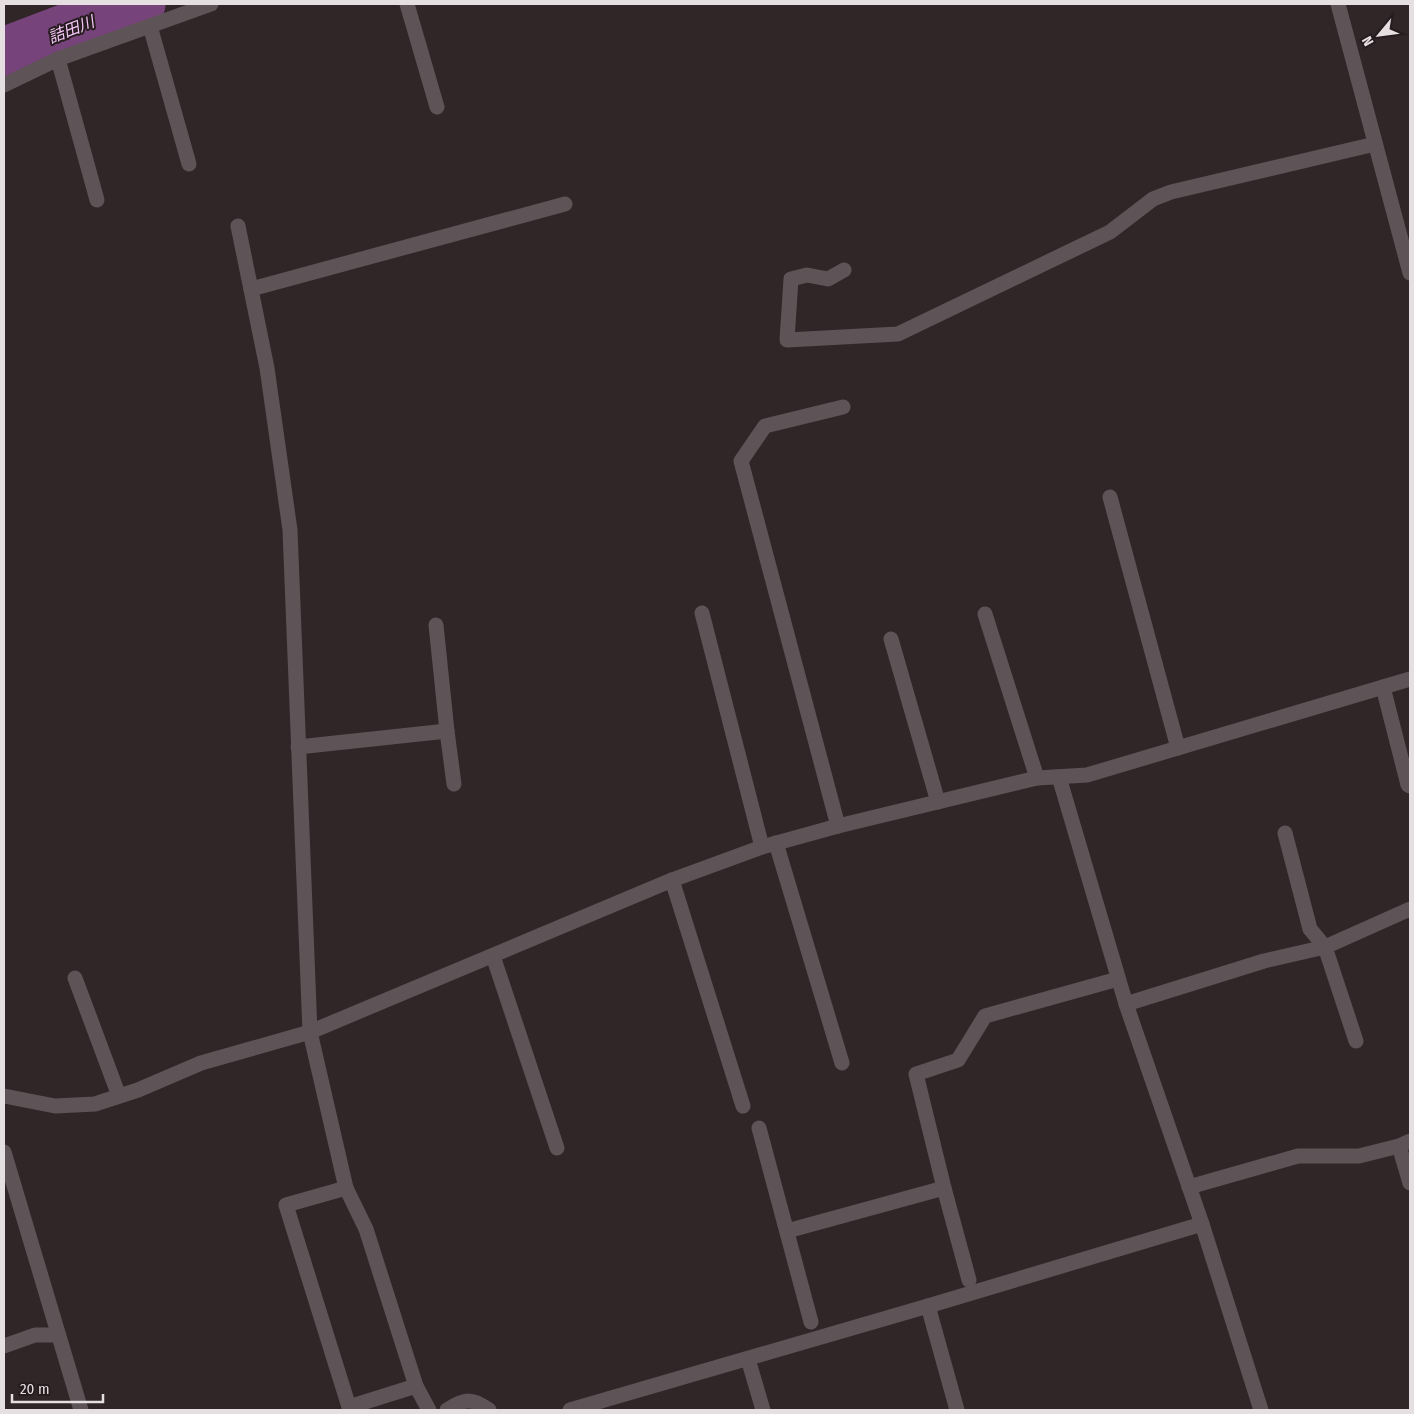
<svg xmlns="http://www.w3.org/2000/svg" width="1414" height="1414" font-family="'Fira Sans Condensed','Noto Sans JP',sans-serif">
  <rect width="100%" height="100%" fill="#302628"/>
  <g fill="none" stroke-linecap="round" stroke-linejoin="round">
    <path stroke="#76437a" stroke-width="55" d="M 4,55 L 138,4"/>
    <g stroke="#5e5356" stroke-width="15">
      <path d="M 407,4 L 437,107"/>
      <path d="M 1338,4 L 1410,273"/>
      <path d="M 150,26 L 189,164"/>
      <path d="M 58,59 L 97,200"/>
      <path d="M 4,85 L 58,59 L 211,4"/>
      <path d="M 238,226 L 267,368 L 290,530 L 310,1032 L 346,1188 L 366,1229 L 416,1386 L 429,1410"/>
      <path d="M 844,270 L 828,279 L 807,275 L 791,279 L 787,340 L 898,334 L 1110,232 L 1153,199 L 1171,192 L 1375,144"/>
      <path d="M 251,289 L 565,204"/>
      <path d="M 1110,497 L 1178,748"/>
      <path d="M 702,613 L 762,847"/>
      <path d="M 985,614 L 1037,778"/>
      <path d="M 436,625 L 447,731 L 454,784"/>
      <path d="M 891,639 L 938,802"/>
      <path d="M 1383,687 L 1408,785 L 1410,786"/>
      <path d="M 298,747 L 447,731"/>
      <path d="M 1059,777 L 1126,1004 L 1202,1224 L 1261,1410"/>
      <path d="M 838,826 L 741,461 L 765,426 L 843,407"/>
      <path d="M 1285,833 L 1310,929 L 1325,947 L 1356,1041"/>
      <path d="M 776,843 L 842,1063"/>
      <path d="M 672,880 L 743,1106"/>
      <path d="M 493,956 L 557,1148"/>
      <path d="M 75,978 L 119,1096"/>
      <path d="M 1126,1004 L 1264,961 L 1325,947 L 1410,909"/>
      <path d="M 4,1096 L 55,1106 L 95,1104 L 138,1090 L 201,1063 L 310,1032 L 672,880 L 762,847 L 838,826 L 1037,778 L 1087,775 L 1410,679"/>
      <path d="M 759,1128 L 811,1322"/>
      <path d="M 1399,1146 L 1410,1183"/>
      <path d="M 4,1152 L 81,1410"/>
      <path d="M 1189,1187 L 1298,1156 L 1359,1156 L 1399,1146 L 1410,1141"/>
      <path d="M 346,1188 L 286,1205 L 349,1407 L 416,1386"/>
      <path d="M 787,1231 L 944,1188"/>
      <path d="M 969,1280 L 944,1188 L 916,1074 L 958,1060 L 985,1016 L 1118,979"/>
      <path d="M 928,1306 L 957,1410"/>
      <path d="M 4,1346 L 35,1335 L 58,1335"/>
      <path d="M 748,1359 L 763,1410"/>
      <path d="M 447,1410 C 465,1398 472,1398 489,1410"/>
      <path d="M 570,1410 L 928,1306 L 1202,1224"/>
    </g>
  </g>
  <g text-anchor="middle" stroke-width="4" stroke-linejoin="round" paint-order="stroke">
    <g font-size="16" font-style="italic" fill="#f7c9f9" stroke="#261c1f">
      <text transform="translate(71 29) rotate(-21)" y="6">詰田川</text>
    </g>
  </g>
  <rect width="1414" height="1414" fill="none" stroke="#e6dfe1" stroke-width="10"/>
  <g transform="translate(1379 35) rotate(241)" stroke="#261c1f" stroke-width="4" paint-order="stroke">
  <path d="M0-4L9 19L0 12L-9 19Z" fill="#e6dfe1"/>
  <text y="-8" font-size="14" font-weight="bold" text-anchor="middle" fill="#e6dfe1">N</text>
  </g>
  <path d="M12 1394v8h91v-8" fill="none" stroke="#e6dfe1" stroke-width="2.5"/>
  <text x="20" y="1394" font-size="15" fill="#e6dfe1" stroke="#261c1f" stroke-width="4" paint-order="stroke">20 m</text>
</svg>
